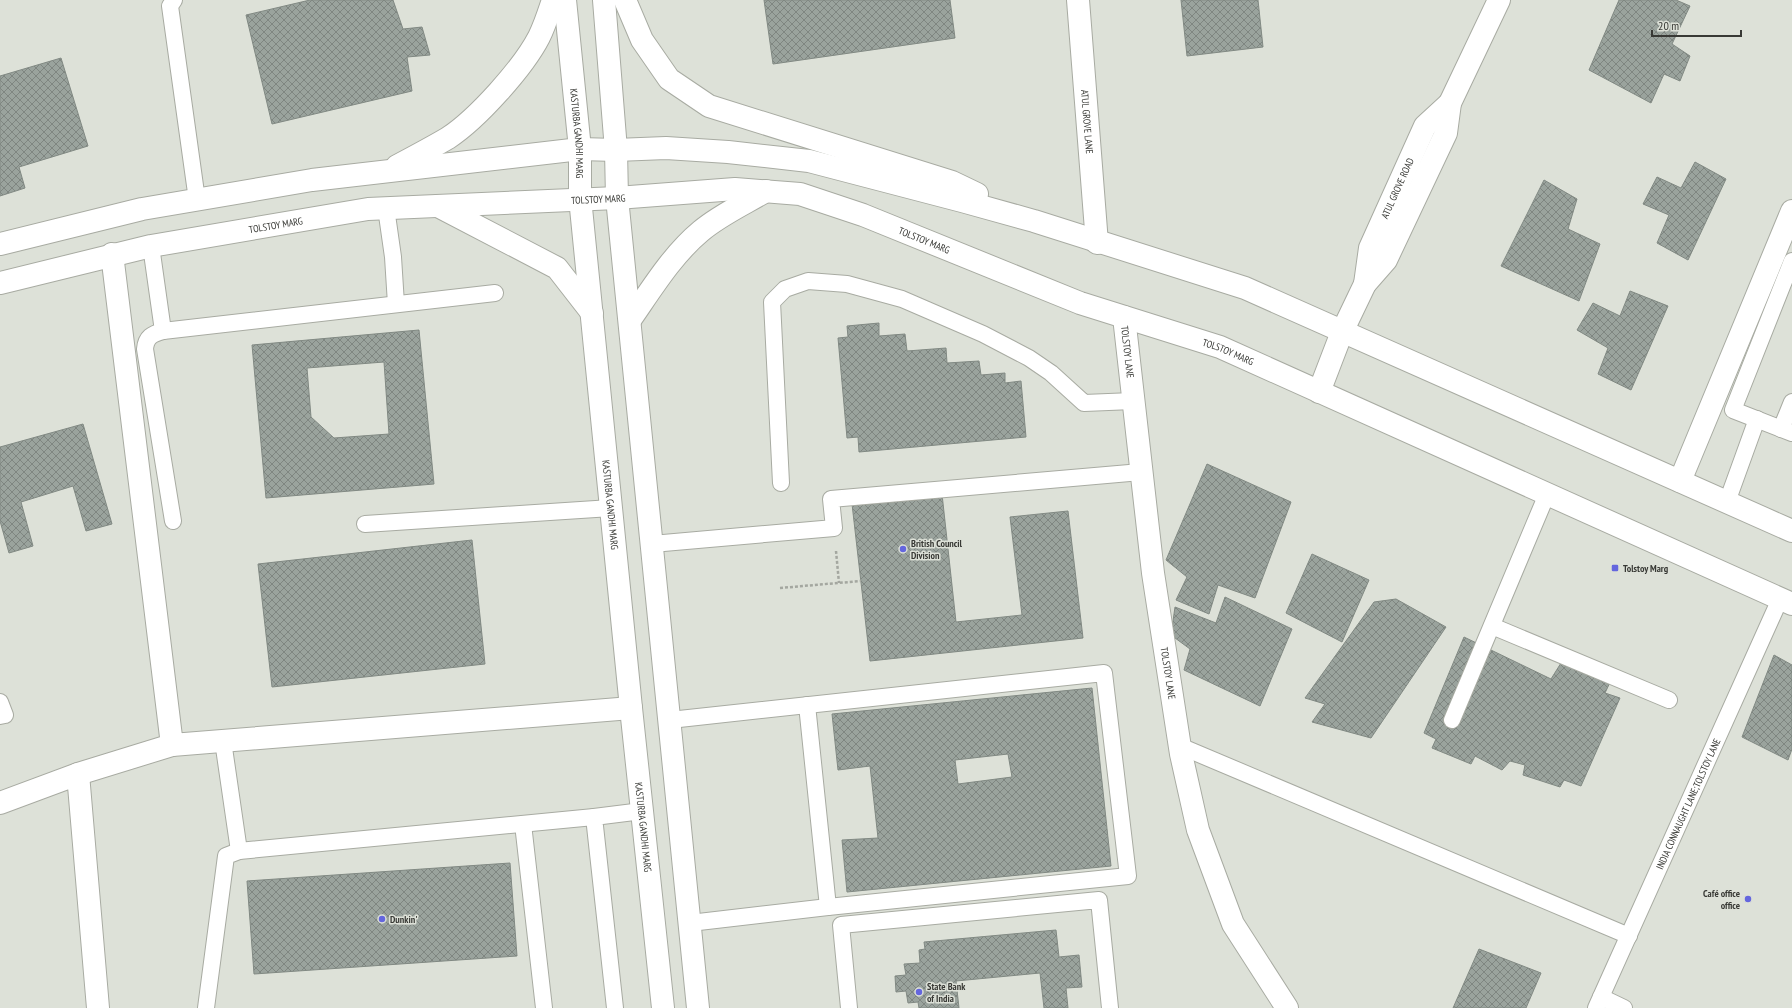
<svg xmlns="http://www.w3.org/2000/svg" width="1792" height="1008" font-family="'PT Sans Narrow',sans-serif">
  <defs>
    <pattern id="building-cross-hatch" width="8" height="8" patternUnits="userSpaceOnUse"><rect width="8" height="8" fill="#9aa39d"/><path d="M0 0l8 8M0 8l8-8" fill="none" stroke="#7f8681"/></pattern>
  </defs>
  <rect width="100%" height="100%" fill="#dde1d8"/>
  <g fill="url(#building-cross-hatch)" stroke="#818983" fill-rule="evenodd">
    <path d="M 310,0 L 393,0 L 403,29 L 422,27 L 430,55 L 407,57 L 412,91 L 272,124 L 246,15 Z"/>
    <path d="M 764,0 L 950,0 L 955,38 L 773,64 Z"/>
    <path d="M 1181,0 L 1258,0 L 1263,47 L 1187,56 Z"/>
    <path d="M 1619,0 L 1676,0 L 1690,6 L 1672,44 L 1690,56 L 1680,81 L 1664,74 L 1651,103 L 1589,70 Z"/>
    <path d="M 61,58 L 88,146 L 19,167 L 25,188 L 0,196 L 0,76 Z"/>
    <path d="M 1695,162 L 1726,179 L 1688,260 L 1657,243 L 1669,215 L 1643,204 L 1657,177 L 1681,188 Z"/>
    <path d="M 1544,180 L 1577,199 L 1568,229 L 1600,244 L 1579,301 L 1501,266 Z"/>
    <path d="M 1630,291 L 1668,306 L 1631,390 L 1598,374 L 1608,348 L 1577,330 L 1593,303 L 1620,316 Z"/>
    <path d="M 879,323 L 879,336 L 905,334 L 907,351 L 946,348 L 947,363 L 979,361 L 981,375 L 1005,373 L 1005,383 L 1021,381 L 1026,437 L 859,452 L 858,437 L 847,438 L 838,338 L 848,337 L 847,326 Z"/>
    <path d="M 419,330 L 434,484 L 266,498 L 252,345 ZM 384,362 L 389,434 L 334,438 L 311,417 L 307,368 Z"/>
    <path d="M 83,424 L 112,524 L 86,531 L 73,486 L 21,502 L 33,546 L 9,553 L 0,521 L 0,447 Z"/>
    <path d="M 1207,464 L 1291,502 L 1255,598 L 1218,585 L 1209,614 L 1176,600 L 1187,577 L 1166,560 Z"/>
    <path d="M 942,494 L 956,622 L 1022,615 L 1010,517 L 1068,511 L 1083,638 L 870,661 L 852,504 Z"/>
    <path d="M 472,540 L 485,664 L 272,687 L 258,564 Z"/>
    <path d="M 1312,554 L 1369,580 L 1342,642 L 1286,613 Z"/>
    <path d="M 1225,597 L 1292,629 L 1260,706 L 1184,670 L 1190,649 L 1171,635 L 1175,607 L 1216,623 Z"/>
    <path d="M 1396,599 L 1446,627 L 1371,738 L 1312,722 L 1325,704 L 1305,698 L 1374,602 Z"/>
    <path d="M 1464,637 L 1551,679 L 1561,663 L 1613,676 L 1605,693 L 1620,698 L 1581,786 L 1564,780 L 1560,787 L 1523,775 L 1525,765 L 1510,761 L 1502,770 L 1475,756 L 1471,764 L 1432,748 L 1436,739 L 1424,733 Z"/>
    <path d="M 1774,655 L 1792,665 L 1792,749 L 1788,760 L 1742,737 Z"/>
    <path d="M 1092,688 L 1111,866 L 847,892 L 842,840 L 878,838 L 870,766 L 838,770 L 832,714 ZM 1008,754 L 1012,777 L 958,784 L 955,760 Z"/>
    <path d="M 510,863 L 517,956 L 254,974 L 247,881 Z"/>
    <path d="M 1056,930 L 1059,957 L 1079,955 L 1082,987 L 1066,988 L 1068,1008 L 1044,1008 L 1040,973 L 956,981 L 959,1008 L 919,1008 L 918,1002 L 908,1003 L 906,991 L 896,992 L 895,976 L 906,975 L 904,964 L 920,963 L 919,950 L 925,949 L 924,942 Z"/>
    <path d="M 1479,949 L 1541,973 L 1526,1008 L 1453,1008 Z"/>
  </g>
  <g fill="none" stroke-linecap="round" stroke-linejoin="round">
    <g stroke="#a8aba2" stroke-width="18">
      <g id="service">
        <path d="M 174,0 L 170,6 L 197,200"/>
        <path d="M 386,208 L 393,257 L 396,304"/>
        <path d="M 151,246 L 163,331 C 152,334 146,337 145,349 L 173,521"/>
        <path d="M 1792,261 L 1733,410 L 1792,433"/>
        <path d="M 163,331 L 495,293"/>
        <path d="M 1781,429 L 1792,402"/>
        <path d="M 781,483 L 772,302 L 785,289 L 808,281 L 847,284 L 902,299 L 983,334 L 1029,358 L 1051,373 L 1084,403 L 1133,401"/>
        <path d="M 1727,502 L 1757,419"/>
        <path d="M 365,524 L 611,508"/>
        <path d="M 652,544 L 834,528 L 831,499 L 1141,472"/>
        <path d="M 1492,626 L 1669,700"/>
        <path d="M 0,702 L 5,715 L 0,716"/>
        <path d="M 807,705 L 828,907"/>
        <path d="M 670,720 L 1104,673 L 1128,876 L 828,907 L 690,923"/>
        <path d="M 1452,720 L 1547,494"/>
        <path d="M 223,741 L 239,851"/>
        <path d="M 1180,746 L 1629,936"/>
        <path d="M 523,824 L 544,1008"/>
        <path d="M 1601,997 L 1624,1008"/>
        <path d="M 206,1008 L 226,856 L 239,851 L 594,817"/>
        <path d="M 615,1008 L 594,817 L 642,811"/>
        <path d="M 849,1008 L 841,925 L 1099,900 L 1110,1008"/>
        <path id="s1" d="M 1596,1008 L 1780,599"/>
      </g>
    </g>
    <g stroke="#a8aba2" stroke-width="24">
      <g id="minor">
        <path id="s2" d="M 1078,0 L 1097,243"/>
        <path d="M 112,254 L 172,745 L 631,708"/>
        <path id="s3" d="M 1365,284 L 1370,248 L 1425,126 L 1450,103"/>
        <path id="s4" d="M 1124,317 L 1153,573 L 1181,754 L 1198,830 L 1233,924 L 1287,1008"/>
        <path d="M 1319,392 L 1342,332 L 1365,284 L 1386,260 L 1446,133 L 1450,103 L 1499,0"/>
        <path d="M 1680,481 L 1792,211"/>
        <path d="M 78,774 L 172,745"/>
        <path d="M 0,803 L 78,774 L 98,1008"/>
      </g>
    </g>
    <g stroke="#a8aba2" stroke-width="24">
      <g id="secondary">
        <path id="s5" d="M 565,0 L 580,149 L 580,198 L 631,708 L 663,1008"/>
        <path d="M 604,0 L 616,150 L 617,198 L 698,1008"/>
        <path d="M 625,0 L 642,40 L 669,79 L 709,106 L 952,182 L 977,194"/>
        <path d="M 397,166 C 414,157 431,148 448,138 C 477,119 523,68 539,37 C 545,25 549,12 553,0"/>
        <path d="M 438,206 L 557,268 L 592,313"/>
        <path d="M 0,244 L 142,209 L 312,180 L 580,149 L 616,150 L 666,148 L 728,152 L 809,161 L 962,201 L 1034,221 L 1245,288 L 1792,531"/>
        <path id="s6" d="M 0,283 L 151,246 L 368,209 L 617,198 L 735,189 L 800,194 L 863,215 L 1080,303 L 1220,347 L 1792,604"/>
        <path d="M 630,320 C 651,290 672,255 701,231 C 720,215 744,204 766,191"/>
      </g>
    </g>
    <g stroke="#a4a7a0" stroke-width="2.5" stroke-dasharray="3 2" stroke-linecap="butt">
      <path d="M 836,551 L 839,583"/>
      <path d="M 780,588 L 861,581"/>
    </g>
    <use href="#service" stroke="#fff" stroke-width="16"/>
    <use href="#minor" stroke="#fff" stroke-width="22"/>
    <use href="#secondary" stroke="#fff" stroke-width="22"/>
  </g>
  <g fill="#6466de" stroke="#dde1d8" stroke-width="1.5">
    <circle cx="903" cy="549" r="4"/>
    <rect x="1611" y="564" width="8" height="8" rx="2"/>
    <circle cx="1748" cy="899" r="4"/>
    <circle cx="382" cy="919" r="4"/>
    <circle cx="919" cy="992" r="4"/>
  </g>
  <g text-anchor="middle" stroke-width="3" stroke-linejoin="round" paint-order="stroke">
    <g font-size="10" fill="#383935" stroke="#dde1d8">
      <text dy="4" stroke="none"><textPath href="#s2" startOffset="122">ATUL GROVE LANE</textPath></text>
      <text dy="4" stroke="none"><textPath href="#s5" startOffset="134">KASTURBA GANDHI MARG</textPath></text>
      <text dy="4" stroke="none"><textPath href="#s3" startOffset="102">ATUL GROVE ROAD</textPath></text>
      <text dy="4" stroke="none"><textPath href="#s6" startOffset="606">TOLSTOY MARG</textPath></text>
      <text dy="4" stroke="none"><textPath href="#s6" startOffset="282">TOLSTOY MARG</textPath></text>
      <text dy="4" stroke="none"><textPath href="#s6" startOffset="941">TOLSTOY MARG</textPath></text>
      <text dy="4" stroke="none"><textPath href="#s4" startOffset="35">TOLSTOY LANE</textPath></text>
      <text dy="4" stroke="none"><textPath href="#s6" startOffset="1265">TOLSTOY MARG</textPath></text>
      <text dy="4" stroke="none"><textPath href="#s5" startOffset="507">KASTURBA GANDHI MARG</textPath></text>
      <text dy="4" stroke="none"><textPath href="#s4" startOffset="359">TOLSTOY LANE</textPath></text>
      <text dy="4" stroke="none"><textPath href="#s1" startOffset="224">INDIA CONNAUGHT LANE;TOLSTOY LANE</textPath></text>
      <text dy="4" stroke="none"><textPath href="#s5" startOffset="831">KASTURBA GANDHI MARG</textPath></text>
    </g>
    <g font-size="10" font-weight="bold" fill="#383935" stroke="#dde1d8" text-anchor="start">
      <text x="911" y="547">British Council<tspan x="911" dy="12">Division</tspan></text>
      <text x="1623" y="572">Tolstoy Marg</text>
      <text x="1740" y="897" text-anchor="end">Café office<tspan x="1740" dy="12">office</tspan></text>
      <text x="390" y="923">Dunkin'</text>
      <text x="927" y="990">State Bank<tspan x="927" dy="12">of India</tspan></text>
    </g>
  </g>
  <path d="M1652 30v6h89v-6" fill="none" stroke="#383935" stroke-width="2"/>
  <text x="1658" y="30" font-size="12" fill="#383935" stroke="#dde1d8" stroke-width="3" paint-order="stroke">20 m</text>
</svg>
